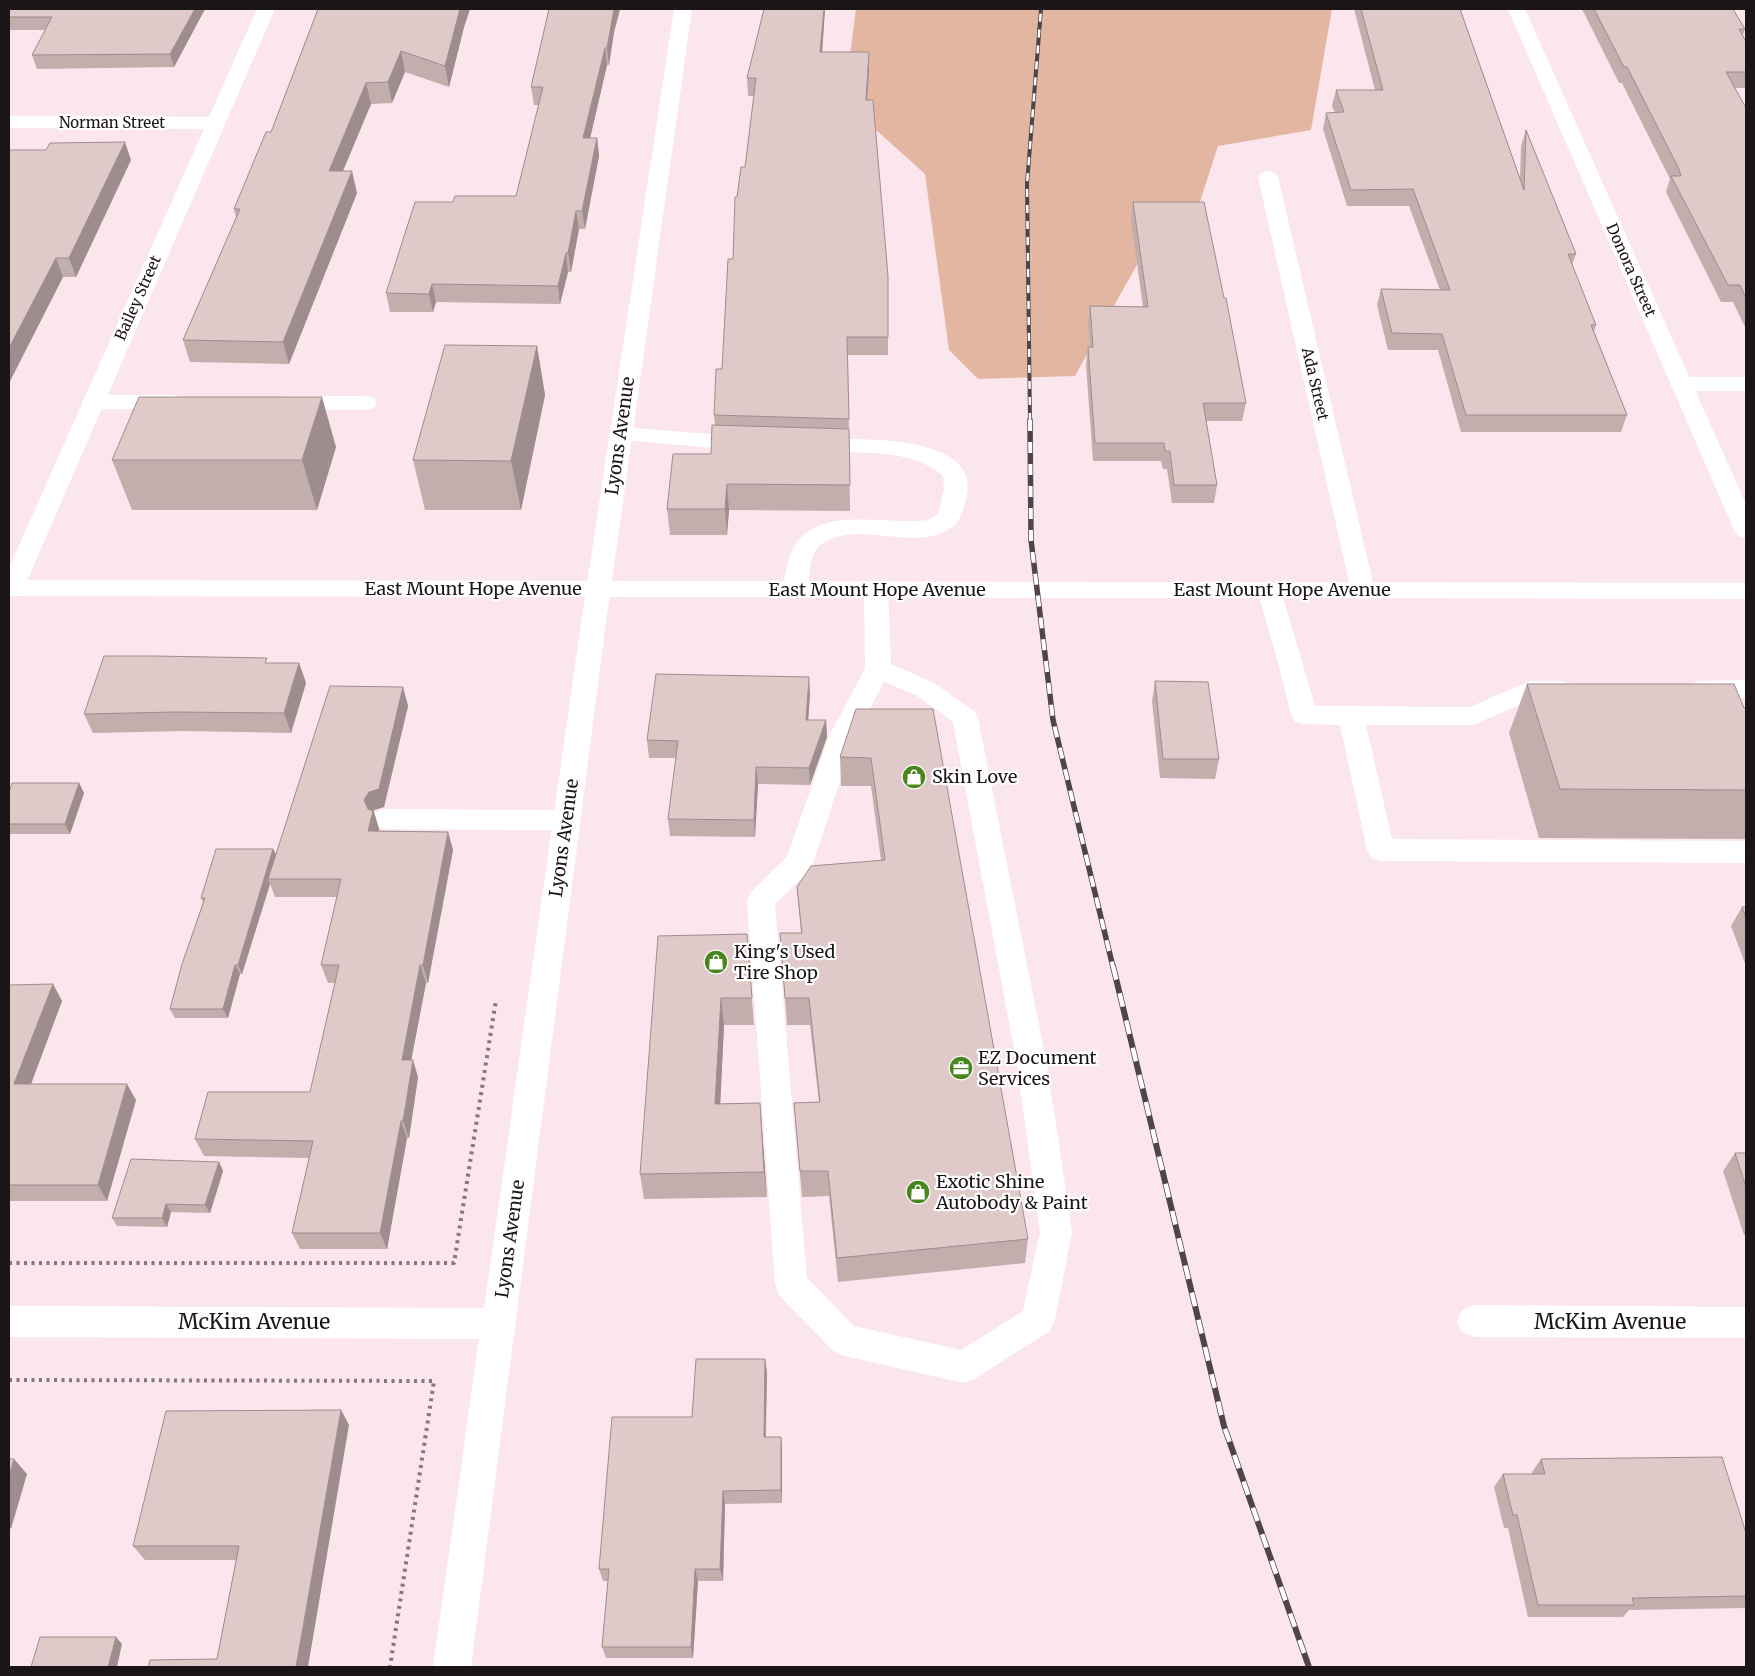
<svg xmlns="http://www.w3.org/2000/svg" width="1755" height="1676" font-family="Merriweather,serif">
  <rect width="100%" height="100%" fill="#fbe6ee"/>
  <path fill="#e2b6a0" d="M 856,9 L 1332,9 L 1311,130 L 1218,146 L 1193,223 L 1149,243 L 1075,376 L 978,379 L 949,350 L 925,174 L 844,101 Z"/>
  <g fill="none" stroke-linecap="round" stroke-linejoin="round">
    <g stroke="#84777c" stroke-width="4" stroke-dasharray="3 4.5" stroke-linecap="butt">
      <path d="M 9,1263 L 454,1263 L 496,1000"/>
      <path d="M 9,1380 L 434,1381 L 390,1667"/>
    </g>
    <g fill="#fff" fill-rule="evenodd">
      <path d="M 1681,377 L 1746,377 L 1746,391 L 1681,391 L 1673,389 L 1670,384 L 1673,379 Z"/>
      <path d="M 93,395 L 174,395 L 182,397 L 185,402 L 182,407 L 174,409 L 93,409 L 85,407 L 82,402 L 85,397 Z"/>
      <path d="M 287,396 L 366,396 L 374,398 L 377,403 L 374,408 L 366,410 L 287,410 L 279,408 L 276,403 L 279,398 Z"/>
      <path d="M 620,427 L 748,437 L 756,439 L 759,444 L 756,449 L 748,451 L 612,439 L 609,434 L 612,429 Z"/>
      <path d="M 811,439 C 848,439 979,432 967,494 C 964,505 962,521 951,528 C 914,553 858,519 822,544 C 806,555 813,581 804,596 L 795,598 L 786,596 L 783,590 C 785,576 786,562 793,549 C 816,503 887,526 928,520 L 938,514 L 944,488 L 943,476 C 913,447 851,453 811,453 L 803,451 L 800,446 L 803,441 Z"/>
      <path d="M 876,582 L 885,584 L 888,590 L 891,664 L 934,683 L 974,711 L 978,718 L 1047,1065 L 1072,1232 L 1055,1320 L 1050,1331 L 976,1378 L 964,1383 L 845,1356 L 833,1351 L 779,1295 L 775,1284 L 747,900 L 751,892 L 787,857 L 829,736 L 865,669 L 864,590 L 867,584 ZM 884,682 L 916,695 L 953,722 L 1017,1065 L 1040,1232 L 1023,1311 L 961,1350 L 854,1326 L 807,1278 L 775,904 L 809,871 L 813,863 L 855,736 Z"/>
      <path d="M 1269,582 L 1278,584 L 1281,590 L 1315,706 L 1470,707 L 1530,681 L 1561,681 L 1570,684 L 1574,690 L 1570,696 L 1561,699 L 1533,699 L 1473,725 L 1366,725 L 1392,839 L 1746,841 L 1746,863 L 1381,861 L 1371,858 L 1367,850 L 1340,725 L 1304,724 L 1295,722 L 1291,715 L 1278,663 L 1257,590 L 1260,584 Z"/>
      <path d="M 1746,680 L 1746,698 L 1699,699 L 1690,696 L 1686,690 L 1690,684 L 1699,681 Z"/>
      <path d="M 385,809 L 566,810 L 576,813 L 580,820 L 576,827 L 566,830 L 385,829 L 375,826 L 371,819 L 375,812 Z"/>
    </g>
    <g fill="#fff" fill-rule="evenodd">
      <path d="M 257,9 L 275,9 L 24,588 L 21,594 L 9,595 L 9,568 L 204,129 L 9,128 L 9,116 L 209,117 Z"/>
      <path d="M 674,9 L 692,9 L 605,630 L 471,1667 L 433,1667 L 479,1339 L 9,1337 L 9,1306 L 484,1308 L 580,630 Z"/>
      <path d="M 1508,9 L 1525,9 L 1746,504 L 1746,538 L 1738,536 L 1734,530 Z"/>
      <path d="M 1268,171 L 1275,173 L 1278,177 L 1375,591 L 1372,597 L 1363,599 L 1354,597 L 1351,591 L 1258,177 L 1261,173 Z"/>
      <path d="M 1474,1305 L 1746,1307 L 1746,1338 L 1474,1337 L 1462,1332 L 1457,1321 L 1462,1310 Z"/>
    </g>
    <path fill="#fff" fill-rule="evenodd" d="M 9,580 L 1746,583 L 1746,599 L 9,596 Z"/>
    <g stroke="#4f4549" stroke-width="4">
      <path id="rail-far2" d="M 1030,421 L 1027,184 L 1041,9"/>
    </g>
    <g stroke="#4f4549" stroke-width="5.5">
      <path id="rail-far1" d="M 1030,420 L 1031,540 L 1053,720 L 1113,967"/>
    </g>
    <g stroke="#4f4549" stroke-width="6">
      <path id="rail" d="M 1113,966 L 1224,1426 L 1309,1667"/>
    </g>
    <use href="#rail-far2" stroke="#fff" stroke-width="2.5" stroke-dasharray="8" stroke-linecap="butt"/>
    <use href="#rail-far1" stroke="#fff" stroke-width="4" stroke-dasharray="11" stroke-linecap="butt"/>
    <use href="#rail" stroke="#fff" stroke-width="4.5" stroke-dasharray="14" stroke-linecap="butt"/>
  </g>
  <g fill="#c1aead">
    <path d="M 9,9 L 205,9 L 174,67 L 37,69 L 32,55 L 45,30 L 9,30 Z"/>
    <path d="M 318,9 L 470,9 L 464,27 L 449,87 L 405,72 L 392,103 L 371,104 L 343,171 L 357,193 L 289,364 L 190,362 L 183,340 L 236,218 L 234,209 L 271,132 Z"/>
    <path d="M 549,9 L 620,9 L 614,32 L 609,65 L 607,65 L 590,138 L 597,138 L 599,156 L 585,229 L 579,229 L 571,272 L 568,272 L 560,304 L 436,302 L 433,312 L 390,312 L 386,293 L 453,202 L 516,196 L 539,105 L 534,105 L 531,87 Z"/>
    <path d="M 825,9 L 822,52 L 869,52 L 867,100 L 888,276 L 888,355 L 848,355 L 850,511 L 729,510 L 727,535 L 670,535 L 667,509 L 711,454 L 715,425 L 714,415 L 722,369 L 733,259 L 737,197 L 745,167 L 754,96 L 748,96 L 747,78 Z"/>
    <path d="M 1354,9 L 1460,9 L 1520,179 L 1521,146 L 1526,130 L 1576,254 L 1572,265 L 1596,325 L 1594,331 L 1627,415 L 1621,432 L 1461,432 L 1438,350 L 1388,350 L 1377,305 L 1381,289 L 1440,290 L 1409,206 L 1347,206 L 1323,129 L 1326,113 L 1335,113 L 1332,106 L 1336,90 L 1375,90 Z"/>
    <path d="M 1582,9 L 1733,9 L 1745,29 L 1743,35 L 1746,42 L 1746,88 L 1735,88 L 1746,108 L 1746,329 L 1733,302 L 1721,302 L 1666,192 L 1670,179 L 1622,83 L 1619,83 Z"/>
    <path d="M 9,150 L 131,160 L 76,277 L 63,277 L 9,383 Z"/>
    <path d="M 1133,202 L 1246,403 L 1242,421 L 1206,421 L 1217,485 L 1214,503 L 1172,503 L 1167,469 L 1163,469 L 1161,461 L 1093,461 L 1086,364 L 1088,347 L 1090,347 L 1088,324 L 1090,306 L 1143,307 L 1131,219 Z"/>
    <path d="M 537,346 L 545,395 L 521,510 L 425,510 L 413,460 Z"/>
    <path d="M 336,447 L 317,510 L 132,510 L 112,460 Z"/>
    <path d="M 269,663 L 299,663 L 306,683 L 291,733 L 182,731 L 93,733 L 84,714 Z"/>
    <path d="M 1155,681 L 1219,759 L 1215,779 L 1160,778 L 1152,701 Z"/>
    <path d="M 1527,684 L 1746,708 L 1746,840 L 1746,839 L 1539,838 L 1509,733 Z"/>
    <path d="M 403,687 L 408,706 L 384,807 L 374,810 L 374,812 L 379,829 L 379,831 L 448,832 L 453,850 L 428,983 L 426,983 L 411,1060 L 418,1077 L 409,1138 L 407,1138 L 387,1249 L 300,1249 L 292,1233 L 309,1158 L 204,1156 L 195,1139 L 310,1092 L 335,983 L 328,983 L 321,965 L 337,897 L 275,897 L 270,884 L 242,974 L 240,974 L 228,1018 L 175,1018 L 170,1009 L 203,902 L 201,898 L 273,849 L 276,854 Z"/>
    <path d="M 810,694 L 808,720 L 826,720 L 827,737 L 810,785 L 758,784 L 755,837 L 670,836 L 668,819 L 676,758 L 649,758 L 647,740 Z"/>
    <path d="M 856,709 L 1028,1239 L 1025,1263 L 838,1282 L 829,1196 L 802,1197 L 794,1103 L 819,1102 L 810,1025 L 787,1025 L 780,933 L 801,933 L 797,887 L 881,860 L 871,786 L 841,786 L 840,757 Z"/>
    <path d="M 79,783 L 84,793 L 70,834 L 9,834 L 9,792 Z"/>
    <path d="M 1742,907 L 1746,907 L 1746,966 L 1731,926 Z"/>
    <path d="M 747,934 L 754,1025 L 724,1025 L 720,1104 L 760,1103 L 767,1197 L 644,1199 L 640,1174 Z"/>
    <path d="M 9,985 L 62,1001 L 31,1084 L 136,1100 L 107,1201 L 9,1201 Z"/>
    <path d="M 1735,1153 L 1746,1153 L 1746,1235 L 1744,1235 L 1723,1171 Z"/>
    <path d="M 219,1162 L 223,1171 L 210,1213 L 171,1212 L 167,1227 L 117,1226 L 112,1218 Z"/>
    <path d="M 765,1359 L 767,1373 L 766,1437 L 781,1437 L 782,1450 L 782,1503 L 725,1504 L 723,1581 L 698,1581 L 693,1658 L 606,1658 L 602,1647 L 608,1581 L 603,1581 L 599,1569 L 692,1417 Z"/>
    <path d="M 341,1410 L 349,1425 L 217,1659 L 236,1560 L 145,1560 L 133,1546 Z"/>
    <path d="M 1541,1459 L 1746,1533 L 1746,1608 L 1629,1610 L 1623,1617 L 1528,1617 L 1508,1528 L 1504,1528 L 1494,1487 L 1503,1474 L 1532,1474 L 1532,1472 Z"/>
  </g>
  <g fill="#9d8d8d">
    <path d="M 194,9 L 205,9 L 174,67 L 170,54 Z"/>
    <path d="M 460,9 L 470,9 L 464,27 L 449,87 L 445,66 Z"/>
    <path d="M 614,9 L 620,9 L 614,32 L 609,65 L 607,48 Z"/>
    <path d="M 824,9 L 825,9 L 821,69 L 820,52 Z"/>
    <path d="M 605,48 L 607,65 L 586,156 L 583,138 Z"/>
    <path d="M 401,51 L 405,72 L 392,103 L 388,82 Z"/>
    <path d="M 869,52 L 869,69 L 866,118 L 866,100 Z"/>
    <path d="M 366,83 L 371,104 L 334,192 L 329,171 Z"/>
    <path d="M 597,138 L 599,156 L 585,229 L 582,211 Z"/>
    <path d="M 125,142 L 131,160 L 76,277 L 69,258 Z"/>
    <path d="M 352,171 L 357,193 L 289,364 L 283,342 Z"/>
    <path d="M 576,211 L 579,229 L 571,272 L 568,253 Z"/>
    <path d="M 566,253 L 568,272 L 560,304 L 558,286 Z"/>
    <path d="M 56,258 L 63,277 L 9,383 L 9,348 Z"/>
    <path d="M 432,284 L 436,302 L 433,312 L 429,294 Z"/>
    <path d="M 537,346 L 545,395 L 521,510 L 511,461 Z"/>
    <path d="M 322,397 L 336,447 L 317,510 L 302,460 Z"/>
    <path d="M 727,484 L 729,510 L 727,535 L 725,509 Z"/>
    <path d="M 299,663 L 306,683 L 291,733 L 284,713 Z"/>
    <path d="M 809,677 L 810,694 L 807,737 L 806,720 Z"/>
    <path d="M 403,687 L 408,706 L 384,807 L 374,810 L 374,812 L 379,829 L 374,849 L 368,831 L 369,818 L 364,800 L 369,792 Z"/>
    <path d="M 826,720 L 827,737 L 810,785 L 809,768 Z"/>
    <path d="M 756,767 L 758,784 L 755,837 L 754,820 Z"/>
    <path d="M 79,783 L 84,793 L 70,834 L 65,824 Z"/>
    <path d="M 448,832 L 453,850 L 428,983 L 423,965 Z"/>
    <path d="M 273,849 L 277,858 L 268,879 L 270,884 L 242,974 L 238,965 Z"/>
    <path d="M 235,965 L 240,974 L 228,1018 L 223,1009 Z"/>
    <path d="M 420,965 L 426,983 L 408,1077 L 402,1060 Z"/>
    <path d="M 53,984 L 62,1001 L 25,1100 L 14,1084 Z"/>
    <path d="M 721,998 L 724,1025 L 719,1130 L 715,1104 Z"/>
    <path d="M 413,1060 L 418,1077 L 409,1138 L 403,1121 Z"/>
    <path d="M 127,1084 L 136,1100 L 107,1201 L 98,1185 Z"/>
    <path d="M 760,1103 L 762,1130 L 767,1197 L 764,1172 Z"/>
    <path d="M 401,1121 L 407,1138 L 387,1249 L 380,1233 Z"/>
    <path d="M 219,1162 L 223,1171 L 210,1213 L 205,1205 Z"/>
    <path d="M 166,1204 L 171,1212 L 167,1227 L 162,1218 Z"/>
    <path d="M 765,1359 L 767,1373 L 765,1451 L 764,1437 Z"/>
    <path d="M 341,1410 L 349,1425 L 308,1667 L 296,1667 Z"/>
    <path d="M 781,1437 L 782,1450 L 782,1503 L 781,1490 Z"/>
    <path d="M 14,1459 L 27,1474 L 11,1529 L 9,1526 L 9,1476 Z"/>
    <path d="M 723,1491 L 725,1504 L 723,1581 L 720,1569 Z"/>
    <path d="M 695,1569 L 698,1581 L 693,1658 L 691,1647 Z"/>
    <path d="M 116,1637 L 122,1644 L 117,1667 L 108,1667 Z"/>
  </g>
  <g fill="#e0cac9" stroke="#9d8d8d">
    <path d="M 9,9 L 195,9 L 170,54 L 32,55 L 52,17 L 9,17 Z"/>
    <path d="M 318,9 L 460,9 L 445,66 L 401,51 L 388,82 L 366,83 L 329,171 L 352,171 L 283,342 L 183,340 L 240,209 L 234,209 L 266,132 L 271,132 Z"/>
    <path d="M 549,9 L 614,9 L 607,48 L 605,48 L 583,138 L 597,138 L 582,211 L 576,211 L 568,253 L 566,253 L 558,286 L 432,284 L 429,294 L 386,293 L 415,202 L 453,202 L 455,196 L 516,196 L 543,87 L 531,87 Z"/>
    <path d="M 764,9 L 824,9 L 820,52 L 869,52 L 866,100 L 873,100 L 888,276 L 888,337 L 847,337 L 849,419 L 714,415 L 716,369 L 722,369 L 728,259 L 733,259 L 735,197 L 737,197 L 741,167 L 745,167 L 756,78 L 747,78 Z"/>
    <path d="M 1361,9 L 1460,9 L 1524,190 L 1526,130 L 1576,254 L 1568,254 L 1596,325 L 1591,325 L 1627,415 L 1466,415 L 1442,334 L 1392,333 L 1381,289 L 1450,290 L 1413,189 L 1351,190 L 1326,113 L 1344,112 L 1336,90 L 1383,90 Z"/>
    <path d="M 1594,9 L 1733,9 L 1745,29 L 1739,29 L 1746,42 L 1746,72 L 1726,72 L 1746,108 L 1746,298 L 1740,285 L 1728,285 L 1671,176 L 1681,176 L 1679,169 L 1627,67 L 1624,67 Z"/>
    <path d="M 125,142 L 69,258 L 56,258 L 9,348 L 9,150 L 46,150 L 50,143 Z"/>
    <path d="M 1133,202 L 1204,202 L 1224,298 L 1226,298 L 1246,403 L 1203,403 L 1217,485 L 1174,485 L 1170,451 L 1165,451 L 1164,443 L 1095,443 L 1088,347 L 1093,347 L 1090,306 L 1148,307 Z"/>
    <path d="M 445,345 L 537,346 L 511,461 L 413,460 Z"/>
    <path d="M 139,397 L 322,397 L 302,460 L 112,460 Z"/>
    <path d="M 712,425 L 849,429 L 850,485 L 727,484 L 725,509 L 667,509 L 673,454 L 711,454 Z"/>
    <path d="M 104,656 L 154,656 L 267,658 L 265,663 L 299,663 L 284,713 L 174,712 L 84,714 Z"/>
    <path d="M 656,674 L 809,677 L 806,720 L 826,720 L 809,768 L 756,767 L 754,820 L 668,819 L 678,741 L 647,740 Z"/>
    <path d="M 1155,681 L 1208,682 L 1219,759 L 1163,759 Z"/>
    <path d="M 1527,684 L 1734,684 L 1744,708 L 1746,708 L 1746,790 L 1560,789 Z"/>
    <path d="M 330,686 L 403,687 L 379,789 L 369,792 L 364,800 L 368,809 L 373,811 L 368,831 L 448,832 L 423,965 L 420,965 L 402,1060 L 413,1060 L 403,1121 L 401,1121 L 380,1233 L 292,1233 L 313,1141 L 195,1139 L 208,1092 L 310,1092 L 339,965 L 321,965 L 341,879 L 268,879 Z"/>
    <path d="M 856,709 L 933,709 L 1028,1239 L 837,1258 L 828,1171 L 800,1171 L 794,1103 L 820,1102 L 809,998 L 785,998 L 780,933 L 802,933 L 797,887 L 811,866 L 885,860 L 871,758 L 840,757 Z"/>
    <path d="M 12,783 L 79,783 L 65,824 L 9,824 L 9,792 Z"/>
    <path d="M 216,849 L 273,849 L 238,965 L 235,965 L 223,1009 L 170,1009 L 182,964 L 205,898 L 201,898 Z"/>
    <path d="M 1742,907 L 1746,907 L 1746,918 Z"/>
    <path d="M 747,934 L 752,998 L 721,998 L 715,1104 L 760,1103 L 764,1172 L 640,1174 L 658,936 Z"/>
    <path d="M 53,984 L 14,1084 L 127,1084 L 98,1185 L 9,1185 L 9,985 Z"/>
    <path d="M 1735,1153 L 1746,1153 L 1746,1187 Z"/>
    <path d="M 131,1159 L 219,1162 L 205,1205 L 166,1204 L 162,1218 L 112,1218 Z"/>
    <path d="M 696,1359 L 765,1359 L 764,1437 L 781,1437 L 781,1490 L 723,1491 L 720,1569 L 695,1569 L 691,1647 L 602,1647 L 609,1569 L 599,1569 L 612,1417 L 692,1417 Z"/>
    <path d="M 341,1410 L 296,1667 L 148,1667 L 150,1660 L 217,1659 L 239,1546 L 133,1546 L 166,1411 Z"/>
    <path d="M 1722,1457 L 1746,1533 L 1746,1596 L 1632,1598 L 1634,1605 L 1538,1605 L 1517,1515 L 1513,1515 L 1503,1474 L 1545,1474 L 1541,1459 Z"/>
    <path d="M 9,1459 L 14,1459 L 9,1476 Z"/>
    <path d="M 40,1637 L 116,1637 L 108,1667 L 31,1667 Z"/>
  </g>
  <defs>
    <g id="shop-disc" transform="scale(1.25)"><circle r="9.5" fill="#4b8520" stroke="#fff"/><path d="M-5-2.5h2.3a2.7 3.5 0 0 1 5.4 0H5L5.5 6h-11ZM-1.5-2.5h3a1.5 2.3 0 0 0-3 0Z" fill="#fff"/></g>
    <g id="office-disc" transform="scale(1.25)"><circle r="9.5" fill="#4b8520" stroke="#fff"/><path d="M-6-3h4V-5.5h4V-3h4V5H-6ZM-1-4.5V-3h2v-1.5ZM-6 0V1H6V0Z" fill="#fff"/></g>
  </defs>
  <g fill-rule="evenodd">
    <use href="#shop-disc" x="914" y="777"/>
    <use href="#shop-disc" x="716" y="962"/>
    <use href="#office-disc" x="961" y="1068"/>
    <use href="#shop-disc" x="918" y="1192"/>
  </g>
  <g text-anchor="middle" stroke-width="4.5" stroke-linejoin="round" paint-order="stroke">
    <g font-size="15" fill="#1c1518" stroke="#fff">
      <text x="112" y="128">Norman Street</text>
      <text transform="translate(1631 270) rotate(66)" y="5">Donora Street</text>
      <text transform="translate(138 298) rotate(-66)" y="5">Bailey Street</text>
      <text transform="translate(1315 384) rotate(77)" y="5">Ada Street</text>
    </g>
    <g font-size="18" fill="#1c1518" stroke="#fff">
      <text transform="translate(620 436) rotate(-82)" y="6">Lyons Avenue</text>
      <text x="473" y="595">East Mount Hope Avenue</text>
      <text x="877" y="596">East Mount Hope Avenue</text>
      <text x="1282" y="596">East Mount Hope Avenue</text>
      <text transform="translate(564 838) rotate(-82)" y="6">Lyons Avenue</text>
      <text transform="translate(510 1239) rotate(-82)" y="6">Lyons Avenue</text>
    </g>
    <g font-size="18" fill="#1c1518" stroke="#fff" text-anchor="start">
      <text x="932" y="783">Skin Love</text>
      <text x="734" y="958">King's Used<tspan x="734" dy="21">Tire Shop</tspan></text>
      <text x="978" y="1064">EZ Document<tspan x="978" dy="21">Services</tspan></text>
      <text x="936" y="1188">Exotic Shine<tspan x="936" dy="21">Autobody &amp; Paint</tspan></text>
    </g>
    <g font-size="21" fill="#1c1518" stroke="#fff">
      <text x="254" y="1329">McKim Avenue</text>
      <text x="1610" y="1329">McKim Avenue</text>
    </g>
  </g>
  <rect width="1755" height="1676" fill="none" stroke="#1c1518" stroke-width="20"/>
</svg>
